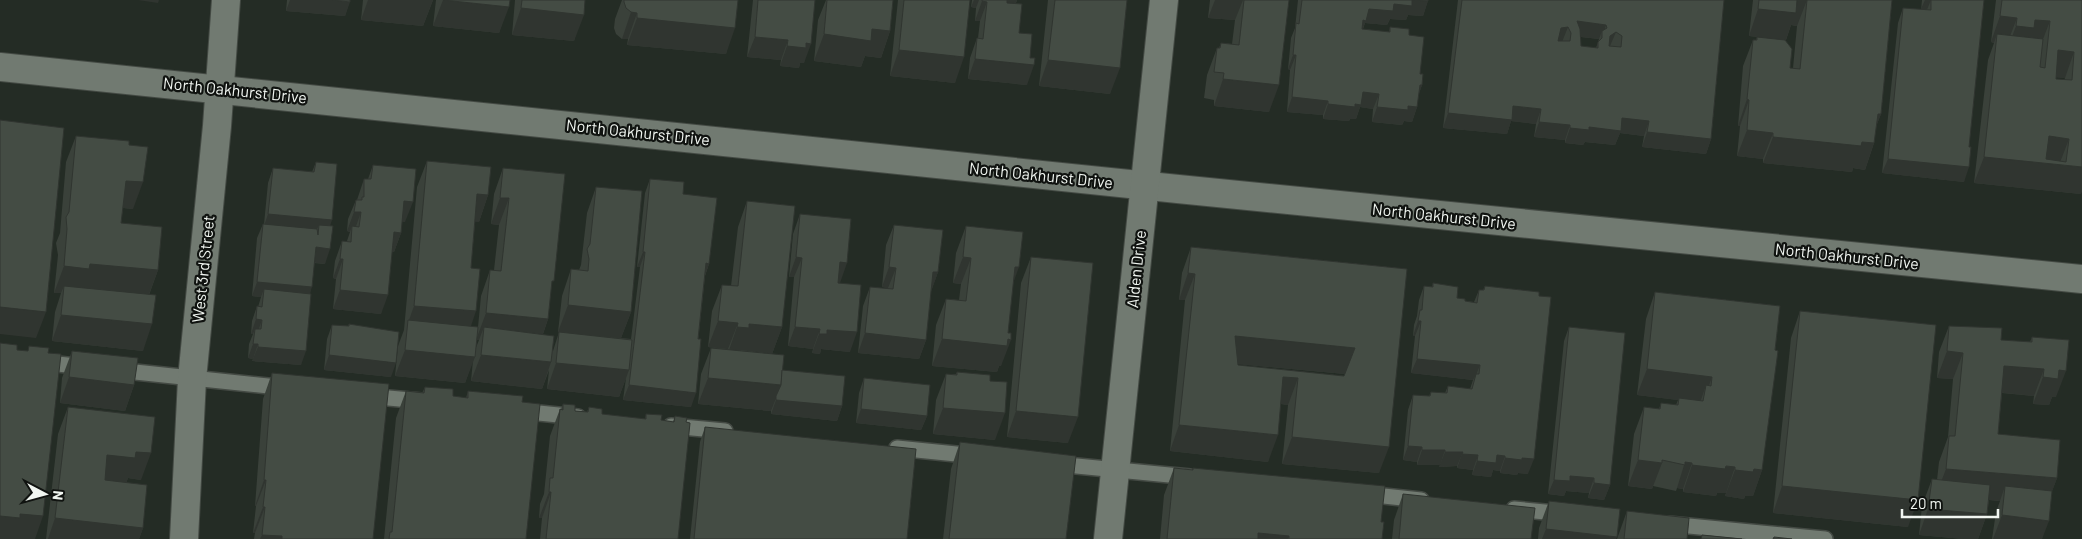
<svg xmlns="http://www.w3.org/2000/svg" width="2082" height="539" font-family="Barlow,sans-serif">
  <rect width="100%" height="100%" fill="#242c25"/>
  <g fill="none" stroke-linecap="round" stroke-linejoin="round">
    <g stroke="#444a44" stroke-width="18">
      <g id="lane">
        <path d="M 0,358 L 86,367"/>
        <path d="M 116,370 L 287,388"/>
        <path d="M 367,396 L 421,401"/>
        <path d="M 519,411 L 578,417"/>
        <path d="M 671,426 L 725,431"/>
        <path d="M 897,448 L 976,456"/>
        <path d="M 1056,464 L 1190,477"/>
        <path d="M 1365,494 L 1421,500"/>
        <path d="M 1514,509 L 1566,514"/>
        <path d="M 1668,524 L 1825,539"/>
      </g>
    </g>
    <g stroke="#444a44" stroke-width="30">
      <g id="street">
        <path d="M 0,67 L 1178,189 L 2082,279"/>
        <path d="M 184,539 L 192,379 L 217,126 L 226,0"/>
        <path d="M 1108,539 L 1164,0"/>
      </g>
    </g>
    <use href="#lane" stroke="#717a71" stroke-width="15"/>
    <use href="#street" stroke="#717a71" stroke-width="28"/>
  </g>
  <g fill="#3a413a" fill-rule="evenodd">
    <path d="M 287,0 L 350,0 L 345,16 L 286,11 Z"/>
    <path d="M 363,0 L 433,0 L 423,26 L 361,20 Z"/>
    <path d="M 436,0 L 510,0 L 499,33 L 433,26 Z"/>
    <path d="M 515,0 L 585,0 L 574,41 L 512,35 Z"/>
    <path d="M 622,0 L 738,0 L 726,54 L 627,45 L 628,39 L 622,39 L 616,34 L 614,28 L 615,19 Z"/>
    <path d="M 753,0 L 815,0 L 804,63 L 800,63 L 799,68 L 780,66 L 781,60 L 747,57 Z"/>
    <path d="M 826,0 L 893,0 L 890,31 L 881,58 L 865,56 L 861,67 L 814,61 L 818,20 Z"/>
    <path d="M 898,0 L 970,0 L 955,83 L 890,76 Z"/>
    <path d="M 972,0 L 1017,0 L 1016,3 L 1019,33 L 1027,85 L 968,79 L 970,58 L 977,38 L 978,38 L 980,21 L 975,21 L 976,8 L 971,7 Z"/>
    <path d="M 1048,0 L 1127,0 L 1110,94 L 1039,86 Z"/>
    <path d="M 1210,0 L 1289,0 L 1269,112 L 1214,106 L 1214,100 L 1204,98 L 1207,75 L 1217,48 L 1219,48 L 1221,43 L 1232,44 L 1235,20 L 1208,18 Z"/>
    <path d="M 1298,0 L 1428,0 L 1423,16 L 1408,15 L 1406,20 L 1390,19 L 1387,25 L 1365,23 L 1363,29 L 1389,32 L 1390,27 L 1409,35 L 1420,74 L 1422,85 L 1418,96 L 1417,107 L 1412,122 L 1404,121 L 1402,125 L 1372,122 L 1373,109 L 1360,107 L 1356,119 L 1350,119 L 1349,121 L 1323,119 L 1323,115 L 1287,112 L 1290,70 L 1288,69 L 1291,38 L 1295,28 Z"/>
    <path d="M 1458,0 L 1724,0 L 1711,139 L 1706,154 L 1642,147 L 1644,136 L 1620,133 L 1615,145 L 1585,142 L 1583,145 L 1565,143 L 1565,140 L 1534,137 L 1536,124 L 1511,121 L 1507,134 L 1443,128 ZM 1581,37 L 1599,39 L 1596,48 L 1581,46 Z"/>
    <path d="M 1753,0 L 1892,0 L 1881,114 L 1876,126 L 1874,143 L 1865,170 L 1853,168 L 1852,172 L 1763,163 L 1763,159 L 1737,156 L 1740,126 L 1738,126 L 1743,66 L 1753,40 L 1756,40 L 1757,37 L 1790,68 L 1793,68 L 1797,26 L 1791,25 L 1786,40 L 1749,36 Z"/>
    <path d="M 1922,0 L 1984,0 L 1969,147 L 1964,182 L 1882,173 L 1898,23 L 1903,8 L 1921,10 Z"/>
    <path d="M 1996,0 L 2082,0 L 2081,194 L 1974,183 L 1988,60 L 1994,43 L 1991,42 ZM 2056,77 L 2065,78 L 2064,80 L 2056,79 Z"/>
    <path d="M 76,136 L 129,145 L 133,209 L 123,208 L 121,223 L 158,270 L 149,295 L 143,351 L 52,341 L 55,312 L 61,293 L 54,293 L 58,255 L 56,243 L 60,233 L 66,162 Z"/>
    <path d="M 427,161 L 488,195 L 479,222 L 475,221 L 471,268 L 471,327 L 478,327 L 481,296 L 490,270 L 494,270 L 499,225 L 491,224 L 494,194 L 503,168 L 551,290 L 548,319 L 543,334 L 553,351 L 559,332 L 631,339 L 640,267 L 637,267 L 645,193 L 650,179 L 683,194 L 709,264 L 705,276 L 691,407 L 623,400 L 626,378 L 619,397 L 547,389 L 549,370 L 542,389 L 471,381 L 473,360 L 465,383 L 395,376 L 398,346 L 404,330 L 417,187 ZM 477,340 L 479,340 L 475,350 Z"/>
    <path d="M 316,162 L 330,226 L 325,264 L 314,263 L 301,365 L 252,361 L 253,359 L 248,358 L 249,344 L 253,334 L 251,334 L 252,321 L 257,306 L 258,307 L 261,297 L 252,296 L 257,238 L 263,224 L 264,224 L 268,183 L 273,168 L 312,172 Z"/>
    <path d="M 373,165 L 405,222 L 402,221 L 401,233 L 394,252 L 392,252 L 381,314 L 333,309 L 336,279 L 333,278 L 335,261 L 342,241 L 347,241 L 350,232 L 347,231 L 348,219 L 356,200 L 357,200 L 364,179 L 368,179 Z"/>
    <path d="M 596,187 L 631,312 L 621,338 L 558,332 L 562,296 L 571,269 L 579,270 L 581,265 L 587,213 Z"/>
    <path d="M 747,201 L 782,327 L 772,354 L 741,351 L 782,370 L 842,406 L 837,421 L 771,414 L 771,411 L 698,404 L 701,374 L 711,348 L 728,350 L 708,347 L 712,311 L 722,285 L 731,286 L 738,227 Z"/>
    <path d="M 800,214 L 840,283 L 838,282 L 850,352 L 821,349 L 820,354 L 812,353 L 813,349 L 788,346 L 794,277 L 789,277 L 793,234 Z"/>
    <path d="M 894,225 L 938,272 L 931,291 L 926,340 L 919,359 L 858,353 L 863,306 L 870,287 L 888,289 L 888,288 L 882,287 L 886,245 Z"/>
    <path d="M 966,226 L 1013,284 L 1001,366 L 999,366 L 997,372 L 932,366 L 936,325 L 946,299 L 959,300 L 961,284 L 953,283 L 956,253 Z"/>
    <path d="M 1191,247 L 1407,269 L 1379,473 L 1282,464 L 1288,405 L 1281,404 L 1268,462 L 1170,451 L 1185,300 L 1179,300 L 1182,273 ZM 1237,364 L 1345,374 L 1344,376 L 1238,365 Z"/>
    <path d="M 1031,257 L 1068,443 L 1007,437 L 1021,283 Z"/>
    <path d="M 1433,283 L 1457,298 L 1465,301 L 1474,302 L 1479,290 L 1483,290 L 1485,286 L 1528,474 L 1518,473 L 1517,475 L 1500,473 L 1500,471 L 1493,470 L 1491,477 L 1472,475 L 1473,470 L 1457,468 L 1457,466 L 1439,467 L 1440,465 L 1417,465 L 1417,462 L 1403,460 L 1408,410 L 1413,395 L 1429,396 L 1431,392 L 1445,393 L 1448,386 L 1470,389 L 1473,380 L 1411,373 L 1415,336 L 1413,336 L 1414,325 L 1417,316 L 1419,300 L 1424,286 L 1432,287 Z"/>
    <path d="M 1655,292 L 1780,306 L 1762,470 L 1753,496 L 1745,496 L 1744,499 L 1725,496 L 1726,493 L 1717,493 L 1716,496 L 1683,492 L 1683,489 L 1677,488 L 1676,491 L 1653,486 L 1652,489 L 1628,486 L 1634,434 L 1644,407 L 1659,409 L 1661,403 L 1676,405 L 1678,400 L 1637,395 L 1646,319 Z"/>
    <path d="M 1800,311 L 1908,527 L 1773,513 L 1791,338 Z"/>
    <path d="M 349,324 L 391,377 L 324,370 L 327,339 L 332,325 L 348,326 Z"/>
    <path d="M 1949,326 L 2001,340 L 2030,342 L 2032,337 L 2056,397 L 2052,397 L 2049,405 L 2033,404 L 2034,396 L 2002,393 L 1998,434 L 2057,478 L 2052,491 L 2042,539 L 1992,539 L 1996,512 L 2000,501 L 1989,500 L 1987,514 L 1978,539 L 1964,539 L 1919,535 L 1922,506 L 1932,479 L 1937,480 L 1939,462 L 1948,437 L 1953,379 L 1937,378 L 1939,352 Z"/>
    <path d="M 1569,327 L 1610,485 L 1604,500 L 1588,498 L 1589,493 L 1566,491 L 1564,496 L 1548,494 L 1564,341 Z"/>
    <path d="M 72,351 L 134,385 L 125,411 L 60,403 L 62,378 Z"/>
    <path d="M 957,372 L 990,381 L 995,440 L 933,434 L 936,400 L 946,374 L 956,374 Z"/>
    <path d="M 272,373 L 373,539 L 254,539 L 255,533 L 253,533 L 256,506 L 255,506 L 263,399 Z"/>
    <path d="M 864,378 L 927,416 L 921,430 L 856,423 L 859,393 Z"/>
    <path d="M 425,387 L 453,396 L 466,398 L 468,391 L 522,402 L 526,539 L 384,539 L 396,418 L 406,391 L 422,393 Z"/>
    <path d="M 563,404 L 575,411 L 587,412 L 589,407 L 602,414 L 645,419 L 646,414 L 661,420 L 673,422 L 675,416 L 678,539 L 540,539 L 542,518 L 539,518 L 540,504 L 544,494 L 550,436 L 560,409 L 561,409 Z"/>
    <path d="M 68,407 L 141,480 L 128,478 L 126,483 L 143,528 L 139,539 L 46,539 L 58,434 Z"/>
    <path d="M 705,427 L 907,539 L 690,539 L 700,442 Z"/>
    <path d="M 960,442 L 1066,539 L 943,539 L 951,469 Z"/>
    <path d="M 1174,468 L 1192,470 L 1193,468 L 1381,522 L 1382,539 L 1160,539 L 1164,495 Z"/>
    <path d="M 1403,494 L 1531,539 L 1392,539 L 1394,520 Z"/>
    <path d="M 1549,501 L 1616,539 L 1538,539 L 1539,528 Z"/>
    <path d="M 1627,511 L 1687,539 L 1617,539 Z"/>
  </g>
  <g fill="#303530">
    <path d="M 138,0 L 159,0 L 158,3 Z"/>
    <path d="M 290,0 L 332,0 L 350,2 L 345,16 L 286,11 Z"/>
    <path d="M 368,0 L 433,0 L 423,26 L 361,20 Z"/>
    <path d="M 443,0 L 509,7 L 499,33 L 433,26 Z"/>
    <path d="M 974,0 L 979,0 L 976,8 L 971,7 Z"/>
    <path d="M 1005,0 L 1017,0 L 1012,12 Z"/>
    <path d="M 1215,0 L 1243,0 L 1235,20 L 1208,18 Z"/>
    <path d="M 1412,0 L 1428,1 L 1423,16 L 1408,15 L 1406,20 L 1390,19 L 1387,25 L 1365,23 L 1360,35 L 1363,20 L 1369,9 Z"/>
    <path d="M 1797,0 L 1807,0 L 1797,26 L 1791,25 L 1786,40 L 1749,36 L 1758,9 Z"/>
    <path d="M 1925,0 L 1931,0 L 1926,12 L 1920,11 Z"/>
    <path d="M 982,1 L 987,2 L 980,21 L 975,21 Z"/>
    <path d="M 521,8 L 584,15 L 574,41 L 512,35 Z"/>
    <path d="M 631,12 L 637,13 L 628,39 L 622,39 Z"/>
    <path d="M 2000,16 L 2017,18 L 2007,44 L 1997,34 L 1994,43 L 1991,42 Z"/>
    <path d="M 637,18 L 735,28 L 726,54 L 627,45 Z"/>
    <path d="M 2035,20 L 2050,21 L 2040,47 L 2006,53 L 2016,26 Z"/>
    <path d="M 1577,21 L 1606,25 L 1602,38 L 1602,31 L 1599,39 L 1572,36 Z"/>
    <path d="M 1568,27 L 1562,42 L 1555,42 L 1561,28 Z"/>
    <path d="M 872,29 L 890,31 L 881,58 L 865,56 L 861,67 L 814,61 L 824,34 Z"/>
    <path d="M 1616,32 L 1610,46 L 1605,51 L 1610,36 Z"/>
    <path d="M 755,37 L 788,40 L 781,60 L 747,57 Z"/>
    <path d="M 806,43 L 811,44 L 804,63 L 800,63 L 799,68 L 780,66 L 787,46 Z"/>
    <path d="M 899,50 L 964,57 L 955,83 L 890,76 Z"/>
    <path d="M 2058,50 L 2074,52 L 2065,78 L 2049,77 Z"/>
    <path d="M 1293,55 L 1296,55 L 1290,70 L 1288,69 Z"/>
    <path d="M 975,59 L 1034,65 L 1027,85 L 968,79 Z"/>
    <path d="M 1048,60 L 1120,68 L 1110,94 L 1039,86 Z"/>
    <path d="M 1223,79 L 1279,85 L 1269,112 L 1214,106 Z"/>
    <path d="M 1420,85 L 1422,85 L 1417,100 Z"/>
    <path d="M 1363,92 L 1379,94 L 1373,109 L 1360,107 L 1356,119 L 1350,119 L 1349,121 L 1323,119 L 1328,104 L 1355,104 Z"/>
    <path d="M 1292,97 L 1328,101 L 1323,115 L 1287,112 Z"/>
    <path d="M 1747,99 L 1749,100 L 1740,126 L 1738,126 Z"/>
    <path d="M 1408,106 L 1417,107 L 1412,122 L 1404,121 L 1402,125 L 1372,122 L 1377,107 Z"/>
    <path d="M 1513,106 L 1541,109 L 1536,124 L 1511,121 L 1507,134 L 1443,128 L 1448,113 Z"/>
    <path d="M 1878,114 L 1881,114 L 1871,140 Z"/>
    <path d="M 1622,118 L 1649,121 L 1644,136 L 1620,133 L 1615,145 L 1585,142 L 1583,145 L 1565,143 L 1570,128 L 1589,127 Z"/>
    <path d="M 1539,122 L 1570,125 L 1565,140 L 1534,137 Z"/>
    <path d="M 1747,130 L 1773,133 L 1763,159 L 1737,156 Z"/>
    <path d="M 1647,132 L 1711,139 L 1706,154 L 1642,147 Z"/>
    <path d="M 2049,136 L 2069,139 L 2059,165 L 2082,167 L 2082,192 L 2081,194 L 1974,183 L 1984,157 Z"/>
    <path d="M 1773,137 L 1862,142 L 1874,143 L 1865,170 L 1853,168 L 1852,172 L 1763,163 Z"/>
    <path d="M 1888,159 L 1969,167 L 1964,182 L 1882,173 Z"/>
    <path d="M 126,181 L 143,182 L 133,209 L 116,207 Z"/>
    <path d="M 477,194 L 488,195 L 479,222 L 468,221 Z"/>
    <path d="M 500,198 L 509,198 L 499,225 L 491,224 Z"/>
    <path d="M 404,201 L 413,202 L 405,222 L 397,221 Z"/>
    <path d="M 354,212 L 361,212 L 354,232 L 352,226 L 350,232 L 347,231 Z"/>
    <path d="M 268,214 L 332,220 L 327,235 L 319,225 L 315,234 L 263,229 Z"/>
    <path d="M 394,232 L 401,233 L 394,252 L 387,252 Z"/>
    <path d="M 316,247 L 330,249 L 325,264 L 310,262 Z"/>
    <path d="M 643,252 L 645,252 L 640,267 L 637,267 Z"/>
    <path d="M 796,257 L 802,258 L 794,277 L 789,277 Z"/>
    <path d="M 963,257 L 971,258 L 961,284 L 953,283 Z"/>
    <path d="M 340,259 L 343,259 L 336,279 L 333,278 Z"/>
    <path d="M 840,262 L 847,263 L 840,283 L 833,282 Z"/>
    <path d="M 706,263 L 709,264 L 704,278 Z"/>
    <path d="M 90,264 L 158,270 L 148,297 L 64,286 L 61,293 L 54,293 L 64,266 Z"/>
    <path d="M 889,267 L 896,268 L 888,288 L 882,287 Z"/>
    <path d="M 1015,267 L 1019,267 L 1009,294 Z"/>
    <path d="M 933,272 L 938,272 L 931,292 Z"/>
    <path d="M 1188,273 L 1195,274 L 1185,300 L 1179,300 Z"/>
    <path d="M 257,282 L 312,287 L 307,301 L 264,289 L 261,297 L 252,296 Z"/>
    <path d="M 340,290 L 388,295 L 381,314 L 333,309 Z"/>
    <path d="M 568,305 L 631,312 L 621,338 L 558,332 Z"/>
    <path d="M 414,306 L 476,311 L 467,338 L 408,323 Z"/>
    <path d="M 0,307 L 46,312 L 36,338 L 0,334 Z"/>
    <path d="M 486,313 L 548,319 L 539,346 L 484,327 L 479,340 L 476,340 Z"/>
    <path d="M 61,315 L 152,324 L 143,351 L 52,341 Z"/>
    <path d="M 256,319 L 262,320 L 257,334 L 255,329 L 253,334 L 251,334 Z"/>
    <path d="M 718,321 L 738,323 L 728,349 L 708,347 Z"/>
    <path d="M 1418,321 L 1421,321 L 1415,336 L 1413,336 Z"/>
    <path d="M 749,324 L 782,327 L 772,354 L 741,350 L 739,354 L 728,353 L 737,327 Z"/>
    <path d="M 795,327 L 820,329 L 813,349 L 788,346 Z"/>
    <path d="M 827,330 L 857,332 L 850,352 L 821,349 L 820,354 L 812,353 L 819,334 Z"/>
    <path d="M 865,333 L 926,340 L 919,359 L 858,353 Z"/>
    <path d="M 1235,336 L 1355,348 L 1345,374 L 1226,363 Z"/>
    <path d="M 942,339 L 1008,339 L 1011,340 L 1001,366 L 999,366 L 997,372 L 932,366 Z"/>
    <path d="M 253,344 L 258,344 L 253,359 L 248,358 Z"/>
    <path d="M 258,347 L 306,351 L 301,365 L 252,361 Z"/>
    <path d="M 405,350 L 475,357 L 465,383 L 395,376 Z"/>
    <path d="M 1947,351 L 1963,353 L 1953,379 L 1937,378 Z"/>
    <path d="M 329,355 L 396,363 L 391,377 L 324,370 Z"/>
    <path d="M 481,355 L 551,362 L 542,389 L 471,381 Z"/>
    <path d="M 1417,359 L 1480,365 L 1474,380 L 1476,374 L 1473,380 L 1411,373 Z"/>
    <path d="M 556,363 L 629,370 L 619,397 L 547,389 Z"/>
    <path d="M 2004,366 L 2044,369 L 2034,396 L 1995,392 Z"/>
    <path d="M 1647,369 L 1712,377 L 1703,403 L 1706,385 L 1700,403 L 1679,398 L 1678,400 L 1637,395 Z"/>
    <path d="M 2059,370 L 2066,371 L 2056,397 L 2052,397 L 2049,405 L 2033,404 L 2043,377 Z"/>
    <path d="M 69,377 L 134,385 L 125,411 L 60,403 Z"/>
    <path d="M 1283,377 L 1298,378 L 1288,405 L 1274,403 Z"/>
    <path d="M 708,378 L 781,385 L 771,411 L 698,404 Z"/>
    <path d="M 629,385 L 696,393 L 691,407 L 623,400 Z"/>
    <path d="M 776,400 L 842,406 L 837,421 L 771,414 Z"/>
    <path d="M 943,408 L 1005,413 L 995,440 L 933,434 Z"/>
    <path d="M 861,409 L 927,416 L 921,430 L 856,423 Z"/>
    <path d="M 1016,411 L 1078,417 L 1068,443 L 1007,437 Z"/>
    <path d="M 1179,425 L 1278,435 L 1268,462 L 1170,451 Z"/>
    <path d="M 1292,437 L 1389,447 L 1379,473 L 1282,464 Z"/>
    <path d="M 1408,446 L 1422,447 L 1417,462 L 1403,460 Z"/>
    <path d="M 1422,450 L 1445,450 L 1440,465 L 1417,465 Z"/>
    <path d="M 136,452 L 151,453 L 141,480 L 128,478 L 126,484 L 98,481 L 107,455 Z"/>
    <path d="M 1445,452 L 1463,452 L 1457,466 L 1439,467 Z"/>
    <path d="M 1462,454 L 1478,455 L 1473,470 L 1457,468 Z"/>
    <path d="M 1497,455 L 1505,456 L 1500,471 L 1493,470 L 1491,477 L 1472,475 L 1477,461 Z"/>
    <path d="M 1505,458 L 1522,458 L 1534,459 L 1528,474 L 1518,473 L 1517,475 L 1500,473 Z"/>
    <path d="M 1638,460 L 1662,463 L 1652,489 L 1628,486 Z"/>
    <path d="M 1685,462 L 1692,463 L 1683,489 L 1677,488 Z"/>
    <path d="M 1692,465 L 1735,467 L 1726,493 L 1717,493 L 1716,496 L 1683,492 Z"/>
    <path d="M 1754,469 L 1762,470 L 1753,496 L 1745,496 L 1744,499 L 1725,496 L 1735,470 Z"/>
    <path d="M 1946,469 L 2057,478 L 2047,505 L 2005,486 L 2000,501 L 1936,495 Z"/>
    <path d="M 1570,476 L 1594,478 L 1589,493 L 1566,491 L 1564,496 L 1548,494 L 1554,480 Z"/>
    <path d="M 264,480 L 266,480 L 256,506 L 255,506 Z"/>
    <path d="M 1594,483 L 1610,485 L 1604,500 L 1588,498 Z"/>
    <path d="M 1782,486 L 1918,500 L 1908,527 L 1773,513 Z"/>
    <path d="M 549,492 L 551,492 L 542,518 L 539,518 Z"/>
    <path d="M 263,507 L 265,507 L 255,533 L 253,533 Z"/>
    <path d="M 1928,509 L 1987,514 L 1978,539 L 1964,539 L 1919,535 Z"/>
    <path d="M 20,514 L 43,516 L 35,539 L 0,539 L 0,516 Z"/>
    <path d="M 2002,515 L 2049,521 L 2042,539 L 1993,539 Z"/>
    <path d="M 55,518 L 143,528 L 139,539 L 48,539 Z"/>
    <path d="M 1546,529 L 1617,537 L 1616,539 L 1542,539 Z"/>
    <path d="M 1258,533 L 1289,536 L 1288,539 L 1256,539 Z"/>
    <path d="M 262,535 L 282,536 L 282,539 L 260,539 Z"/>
  </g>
  <g fill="#444c44" stroke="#303530" fill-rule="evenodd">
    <path d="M 332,0 L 350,0 L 350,2 Z"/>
    <path d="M 443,0 L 510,0 L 509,7 Z"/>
    <path d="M 522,0 L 585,0 L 584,15 L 521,8 Z"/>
    <path d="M 624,0 L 738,0 L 735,28 L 637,18 L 637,13 L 631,12 L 626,8 L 624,2 Z"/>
    <path d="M 758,0 L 815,0 L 811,44 L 806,43 L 806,48 L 787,46 L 788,40 L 755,37 Z"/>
    <path d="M 827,0 L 893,0 L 890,31 L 872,29 L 871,41 L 824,34 Z"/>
    <path d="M 904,0 L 970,0 L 964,57 L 899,50 Z"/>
    <path d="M 982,0 L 1007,0 L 1007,3 L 1022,4 L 1019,33 L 1032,34 L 1030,58 L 1035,58 L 1034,65 L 975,59 L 977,38 L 983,39 L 987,2 L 982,1 Z"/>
    <path d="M 1055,0 L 1127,0 L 1120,68 L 1048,60 Z"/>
    <path d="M 1244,0 L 1289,0 L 1279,85 L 1223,79 L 1224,73 L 1214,72 L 1217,48 L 1220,48 L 1221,43 L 1239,45 Z"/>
    <path d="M 1302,0 L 1428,0 L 1428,1 L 1412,0 L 1412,6 L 1394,4 L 1393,11 L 1369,9 L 1366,21 L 1363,20 L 1362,29 L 1390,32 L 1390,27 L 1409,29 L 1409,35 L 1424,37 L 1420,74 L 1423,74 L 1422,85 L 1420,85 L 1417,107 L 1408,106 L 1408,110 L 1377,107 L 1379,94 L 1363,92 L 1361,105 L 1355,104 L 1355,107 L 1328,104 L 1328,101 L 1292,97 L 1296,55 L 1293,55 L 1296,23 L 1299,24 Z"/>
    <path d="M 1462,0 L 1724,0 L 1711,139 L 1647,132 L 1649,121 L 1622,118 L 1621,131 L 1589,127 L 1589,130 L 1570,128 L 1570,125 L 1539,122 L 1541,109 L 1513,106 L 1512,120 L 1448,113 ZM 1577,21 L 1606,25 L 1607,28 L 1602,31 L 1602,38 L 1598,42 L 1598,48 L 1581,46 L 1580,29 ZM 1568,27 L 1571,33 L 1570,41 L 1558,41 L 1561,28 ZM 1616,32 L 1622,36 L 1621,47 L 1609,46 L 1610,36 Z"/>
    <path d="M 1759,0 L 1797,0 L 1796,13 L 1758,9 Z"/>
    <path d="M 1807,0 L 1892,0 L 1881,114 L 1878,114 L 1874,143 L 1862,142 L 1861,146 L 1773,137 L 1773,133 L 1747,130 L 1749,100 L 1747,99 L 1753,40 L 1757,40 L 1757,37 L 1785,40 L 1792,49 L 1790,68 L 1800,69 Z"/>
    <path d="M 1931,0 L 1984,0 L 1969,147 L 1971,147 L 1969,167 L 1888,159 L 1903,8 L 1931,10 Z"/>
    <path d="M 2002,0 L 2082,0 L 2082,167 L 1984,157 L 1997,34 L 2043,39 L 2040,67 L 2045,68 L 2050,21 L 2035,20 L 2034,28 L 2016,26 L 2017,18 L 2000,16 ZM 2058,50 L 2074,52 L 2072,80 L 2056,79 ZM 2049,136 L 2069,139 L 2066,162 L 2046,159 Z"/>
    <path d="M 0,120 L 64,128 L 46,312 L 0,307 Z"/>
    <path d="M 76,136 L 129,141 L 129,145 L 148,147 L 143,182 L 126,181 L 121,223 L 162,227 L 158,270 L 90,264 L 89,269 L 64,266 L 67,229 L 66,217 L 69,212 Z"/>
    <path d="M 427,161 L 491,167 L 488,195 L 477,194 L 471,268 L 480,269 L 476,311 L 414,306 Z"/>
    <path d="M 316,162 L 337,164 L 332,220 L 268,214 L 273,168 L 314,172 Z"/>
    <path d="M 373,165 L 416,169 L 413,202 L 404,201 L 401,233 L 394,232 L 388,295 L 340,290 L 343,259 L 340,259 L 342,241 L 351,242 L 352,226 L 359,227 L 361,212 L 354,212 L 356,200 L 362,200 L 362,197 L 364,197 L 364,179 L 371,179 Z"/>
    <path d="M 503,168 L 565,174 L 554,281 L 552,281 L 548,319 L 486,313 L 490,270 L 501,271 L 509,198 L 500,198 Z"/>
    <path d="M 650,179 L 684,182 L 683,194 L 717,198 L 709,264 L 706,263 L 698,339 L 701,339 L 696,393 L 629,385 L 645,252 L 643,252 Z"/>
    <path d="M 596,187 L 642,191 L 631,312 L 568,305 L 571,269 L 588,271 L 589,259 L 587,249 L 590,244 Z"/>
    <path d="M 747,201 L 795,206 L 782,327 L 749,324 L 749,328 L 737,327 L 738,323 L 718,321 L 722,285 L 738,286 Z"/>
    <path d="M 800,214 L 851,219 L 847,263 L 840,262 L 838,283 L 861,285 L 857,332 L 827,330 L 827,334 L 819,334 L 820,329 L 795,327 L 802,258 L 796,257 Z"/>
    <path d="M 263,224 L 317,229 L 318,235 L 319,225 L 333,226 L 330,249 L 316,247 L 312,287 L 257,282 Z"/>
    <path d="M 894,225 L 943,230 L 938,272 L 933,272 L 926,340 L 865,333 L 870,287 L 893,289 L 896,268 L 889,267 Z"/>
    <path d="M 966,226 L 1023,232 L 1019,267 L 1015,267 L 1008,333 L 1011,333 L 1011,340 L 1008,339 L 1007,346 L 942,339 L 946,299 L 966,301 L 971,258 L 963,257 Z"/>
    <path d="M 1191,247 L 1407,269 L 1389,447 L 1292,437 L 1298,378 L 1283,377 L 1278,435 L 1179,425 L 1195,274 L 1188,273 ZM 1235,336 L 1355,348 L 1344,376 L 1238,365 Z"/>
    <path d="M 1031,257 L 1093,263 L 1078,417 L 1016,411 Z"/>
    <path d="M 1433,283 L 1458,287 L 1457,298 L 1465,299 L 1465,301 L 1477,303 L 1479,290 L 1484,290 L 1485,286 L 1539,292 L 1539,296 L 1551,297 L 1534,459 L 1522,458 L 1522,460 L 1505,458 L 1505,456 L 1497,455 L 1496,463 L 1477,461 L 1478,455 L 1462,454 L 1463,452 L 1445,452 L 1445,450 L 1422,450 L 1422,447 L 1408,446 L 1413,395 L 1430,396 L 1431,392 L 1447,393 L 1448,386 L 1472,389 L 1476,374 L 1479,374 L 1480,365 L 1417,359 L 1421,321 L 1418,321 L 1420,310 L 1422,310 L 1424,286 L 1433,287 Z"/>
    <path d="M 64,286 L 156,295 L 152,324 L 61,315 Z"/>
    <path d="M 264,289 L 311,294 L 306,351 L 258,347 L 258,344 L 253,344 L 255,329 L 261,329 L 262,320 L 256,319 L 257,306 L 262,307 Z"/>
    <path d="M 1655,292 L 1780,306 L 1775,350 L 1778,351 L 1762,470 L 1754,469 L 1753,472 L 1735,470 L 1735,467 L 1726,466 L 1725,469 L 1692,465 L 1692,463 L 1685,462 L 1685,465 L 1662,460 L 1662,463 L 1638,460 L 1644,407 L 1660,409 L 1661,403 L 1678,405 L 1679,398 L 1703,401 L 1706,385 L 1711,386 L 1712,377 L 1647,369 Z"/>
    <path d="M 1800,311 L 1936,325 L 1918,500 L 1782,486 Z"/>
    <path d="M 408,320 L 478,327 L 475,357 L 405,350 Z"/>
    <path d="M 349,324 L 399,332 L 396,363 L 329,355 L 332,325 L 349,326 Z"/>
    <path d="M 1949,326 L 2002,328 L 2001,340 L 2032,342 L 2032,337 L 2069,340 L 2066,371 L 2059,370 L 2058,379 L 2043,377 L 2044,369 L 2004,366 L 1998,434 L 2060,440 L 2057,478 L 1946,469 L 1949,436 L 1955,436 L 1963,353 L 1947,351 Z"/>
    <path d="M 484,327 L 554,336 L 551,362 L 481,355 Z"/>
    <path d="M 1569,327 L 1625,333 L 1610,485 L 1594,483 L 1594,478 L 1570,476 L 1570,481 L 1554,480 Z"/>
    <path d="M 559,332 L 632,340 L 629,370 L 556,363 Z"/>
    <path d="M 0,343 L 17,345 L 17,350 L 28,351 L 29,346 L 49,348 L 48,353 L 61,354 L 43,516 L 20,514 L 20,518 L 0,516 Z"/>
    <path d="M 711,348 L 784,355 L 781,385 L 708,378 Z"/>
    <path d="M 72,351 L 138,358 L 134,385 L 69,377 Z"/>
    <path d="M 782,370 L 845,376 L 842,406 L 776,400 L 776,396 L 781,385 Z"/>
    <path d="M 957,372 L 990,375 L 990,381 L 1007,382 L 1005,413 L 943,408 L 946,374 L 957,375 Z"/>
    <path d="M 272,373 L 389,384 L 373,539 L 282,539 L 282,536 L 262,535 L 265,507 L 263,507 L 266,480 L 264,480 Z"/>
    <path d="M 864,378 L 930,385 L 927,416 L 861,409 Z"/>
    <path d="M 425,387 L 453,389 L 453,396 L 468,398 L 468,391 L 523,396 L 522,402 L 540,404 L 526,539 L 389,539 L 390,532 L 392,532 L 406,391 L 424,393 Z"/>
    <path d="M 563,404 L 575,405 L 575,411 L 588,412 L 589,407 L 602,409 L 602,414 L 646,419 L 646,414 L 662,415 L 661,420 L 674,422 L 675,416 L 687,418 L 686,422 L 690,423 L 678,539 L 546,539 L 551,492 L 549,492 L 550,478 L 553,478 L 560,409 L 563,410 Z"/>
    <path d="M 68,407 L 155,417 L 151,453 L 136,452 L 135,458 L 107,455 L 105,480 L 147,485 L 143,528 L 55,518 Z"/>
    <path d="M 705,427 L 916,449 L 907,539 L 694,539 Z"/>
    <path d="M 960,442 L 1076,456 L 1066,539 L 949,539 Z"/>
    <path d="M 1174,468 L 1193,470 L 1193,468 L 1385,486 L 1381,522 L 1384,522 L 1382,539 L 1289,539 L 1289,536 L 1258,533 L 1258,539 L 1167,539 Z"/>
    <path d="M 1932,479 L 1990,485 L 1987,514 L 1928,509 Z"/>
    <path d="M 2005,486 L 2052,491 L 2049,521 L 2002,515 Z"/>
    <path d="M 1403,494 L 1535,508 L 1531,539 L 1399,539 Z"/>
    <path d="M 1549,501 L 1620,509 L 1617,537 L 1546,529 Z"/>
    <path d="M 1627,511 L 1689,518 L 1687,539 L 1624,539 Z"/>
    <path d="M 1702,535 L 1742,539 L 1701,539 Z"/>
    <path d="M 1774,537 L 1792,539 L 1773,539 Z"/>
  </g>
  <g text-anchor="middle" stroke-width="4.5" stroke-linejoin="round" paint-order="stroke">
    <g font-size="16" fill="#f1f6f1" stroke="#101310">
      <text transform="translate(235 90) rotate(6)" y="6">North Oakhurst Drive</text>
      <text transform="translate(638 132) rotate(6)" y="6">North Oakhurst Drive</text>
      <text transform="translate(1041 175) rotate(6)" y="6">North Oakhurst Drive</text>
      <text transform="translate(1444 216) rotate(6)" y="6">North Oakhurst Drive</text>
      <text transform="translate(1847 256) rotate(6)" y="6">North Oakhurst Drive</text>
      <text transform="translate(203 269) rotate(-84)" y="6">West 3rd Street</text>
      <text transform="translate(1136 269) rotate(-84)" y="6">Alden Drive</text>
    </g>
  </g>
  <g transform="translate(45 494) rotate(96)" stroke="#101310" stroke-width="4" paint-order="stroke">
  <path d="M0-4L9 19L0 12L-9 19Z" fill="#f1f6f1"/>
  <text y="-8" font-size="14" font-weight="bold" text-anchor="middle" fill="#f1f6f1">N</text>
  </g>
  <path d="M1902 509v8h96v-8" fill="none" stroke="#f1f6f1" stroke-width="2.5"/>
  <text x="1910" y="509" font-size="15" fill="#f1f6f1" stroke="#101310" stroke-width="4" paint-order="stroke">20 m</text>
</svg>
